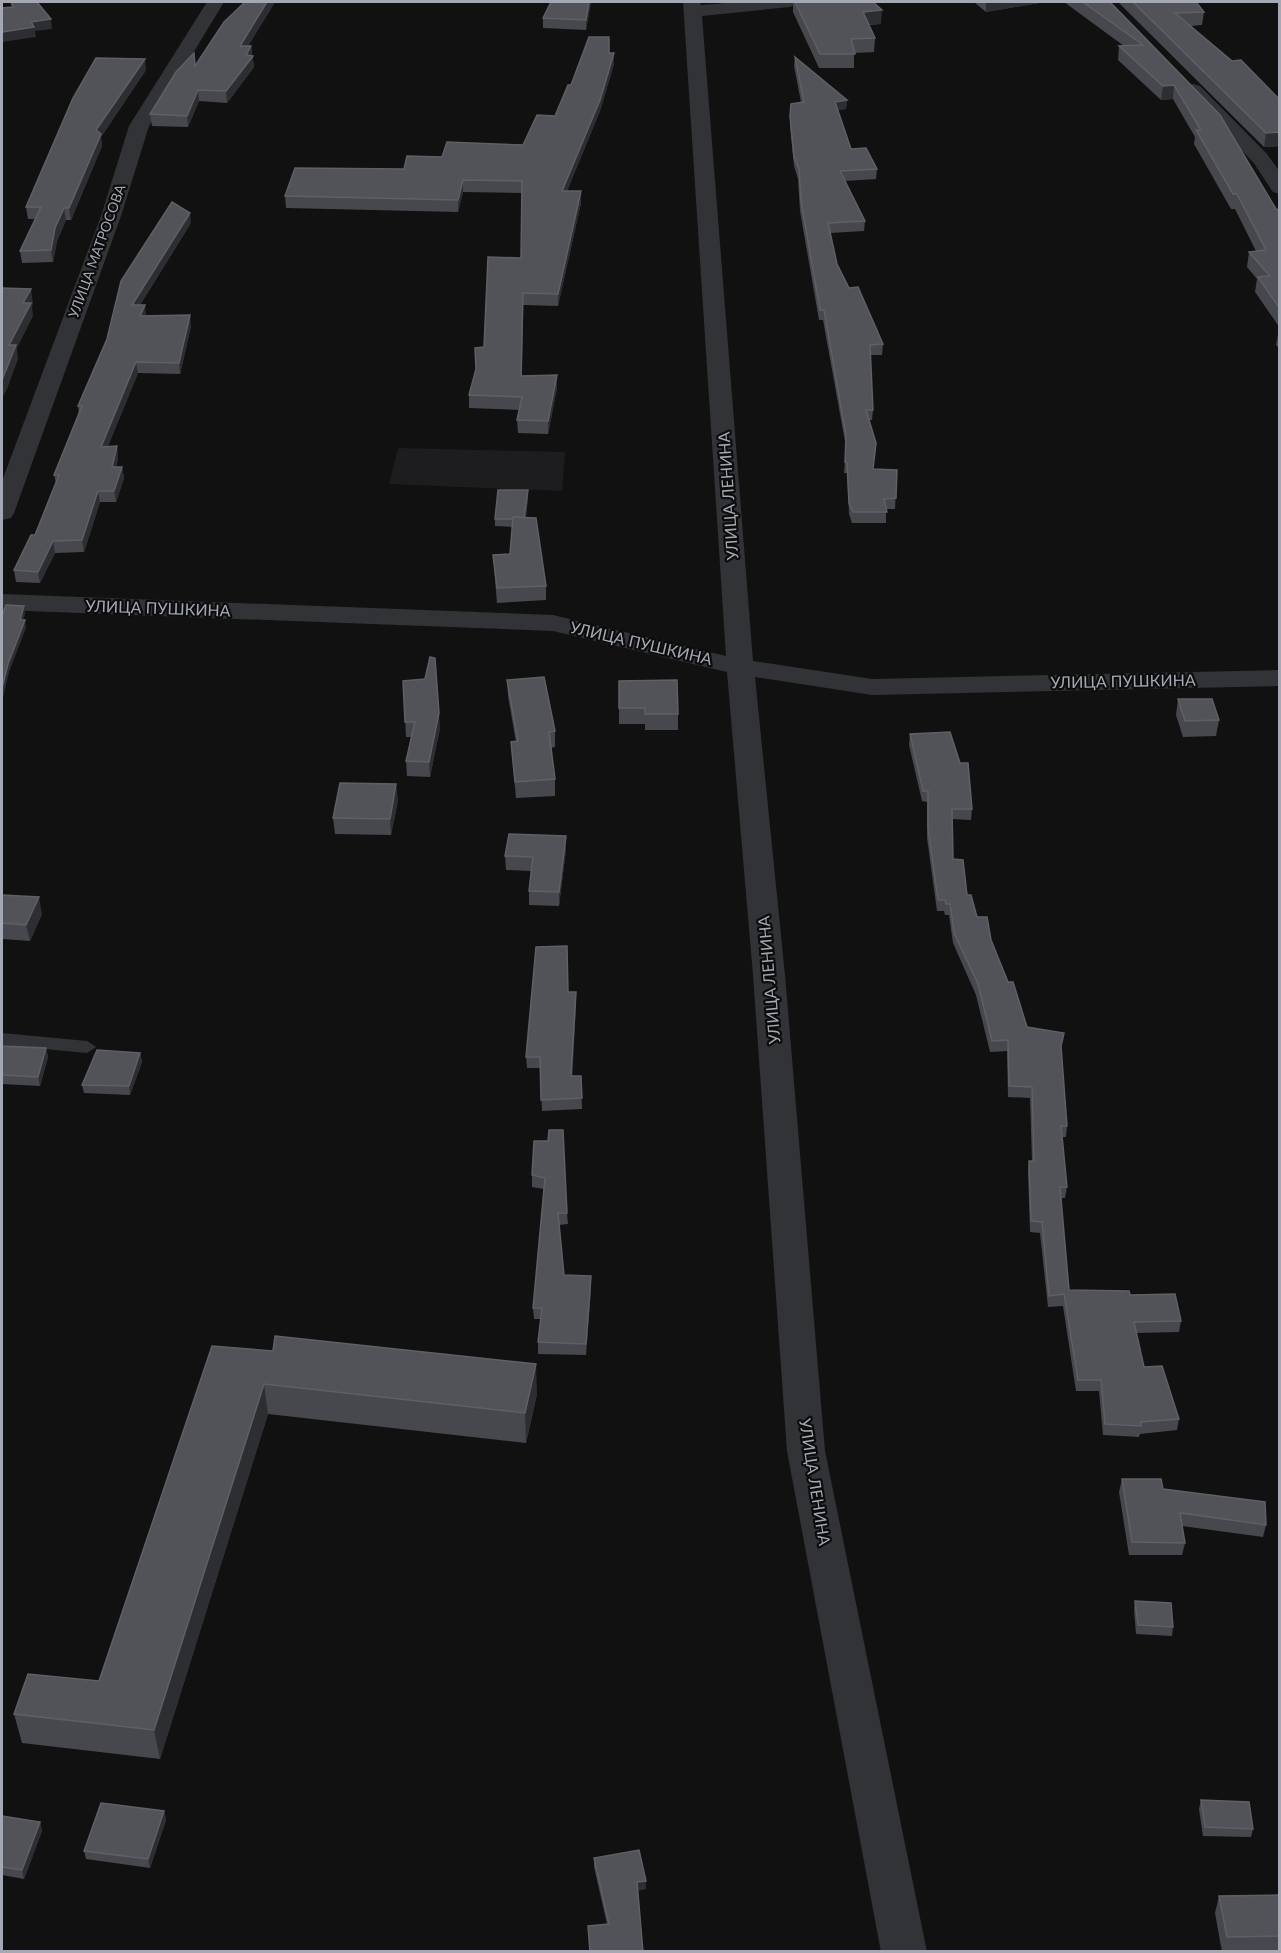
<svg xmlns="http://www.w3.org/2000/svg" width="1281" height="1953" font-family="Lato,sans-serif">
  <rect width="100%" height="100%" fill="#111112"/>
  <path fill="#1d1d1f" d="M 398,448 L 565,452 L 562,491 L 389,484 Z"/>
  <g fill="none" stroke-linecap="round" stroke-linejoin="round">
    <path fill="#323337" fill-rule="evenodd" d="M 2,1033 L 87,1041 L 96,1047 L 87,1053 L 2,1045 Z"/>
    <g fill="#323337" fill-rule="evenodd">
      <path d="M 207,2 L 224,2 L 149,126 L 121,216 L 14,513 L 11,518 L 2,520 L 2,481 L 101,216 L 129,126 Z"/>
      <path d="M 683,2 L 700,2 L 701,5 L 739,2 L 799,2 L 790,7 L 702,16 L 753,661 L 872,679 L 1280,670 L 1280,686 L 872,695 L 755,677 L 785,975 L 825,1451 L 927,1952 L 881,1952 L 787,1451 L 753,975 L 727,672 L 553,631 L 2,610 L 2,594 L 553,615 L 726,656 Z"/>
      <path d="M 1193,84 L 1200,86 L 1267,154 L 1280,172 L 1280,194 L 1273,192 L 1253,162 L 1186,94 L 1184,90 L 1186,86 Z"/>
    </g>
  </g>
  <g fill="#47484d">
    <path d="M 275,2 L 248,46 L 251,46 L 254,67 L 227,103 L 199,101 L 188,127 L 152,126 L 150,114 L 195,66 Z"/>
    <path d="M 591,2 L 586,30 L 543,28 L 543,18 Z"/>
    <path d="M 793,2 L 873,2 L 881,24 L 869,25 L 875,38 L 874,52 L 854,53 L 854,68 L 819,68 L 793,12 Z"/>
    <path d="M 974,2 L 1045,2 L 986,12 Z"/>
    <path d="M 1064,2 L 1110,2 L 1276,209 L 1280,210 L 1280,328 L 1255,292 L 1257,279 L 1247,267 L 1249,252 L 1256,251 L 1235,209 L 1231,209 L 1194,144 L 1195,137 L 1173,99 L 1161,100 L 1118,60 L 1119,46 L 1124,46 Z"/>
    <path d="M 1118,2 L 1196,2 L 1204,12 L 1202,25 L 1190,26 L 1280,100 L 1280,146 L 1264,147 Z"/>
    <path d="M 609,53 L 614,64 L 600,111 L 567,191 L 581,191 L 581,203 L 558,306 L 523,305 L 522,376 L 557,375 L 557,388 L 548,434 L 518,433 L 517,420 L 520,410 L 469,408 L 469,395 L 521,258 L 522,193 L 463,192 L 458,212 L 286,208 L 285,196 L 404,169 L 442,157 L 523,145 L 555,116 L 571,85 Z"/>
    <path d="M 795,57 L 847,100 L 846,109 L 838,110 L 851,149 L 877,169 L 876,179 L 845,181 L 865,221 L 864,231 L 830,233 L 837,264 L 849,288 L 883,344 L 882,355 L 870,355 L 873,410 L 872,420 L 869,420 L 876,443 L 873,469 L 897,470 L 895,509 L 886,509 L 886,523 L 852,523 L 849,514 L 847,473 L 844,473 L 846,447 L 823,320 L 819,320 L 800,211 L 798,179 L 794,166 L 790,126 L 790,116 L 801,102 L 794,66 Z"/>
    <path d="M 146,70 L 101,137 L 102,146 L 71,220 L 66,220 L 57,241 L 53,262 L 22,263 L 20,251 L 35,219 L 28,219 L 26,207 Z"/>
    <path d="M 191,223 L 140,305 L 146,316 L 191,326 L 180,374 L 138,373 L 108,446 L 117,446 L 118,458 L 116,467 L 122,467 L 124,478 L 116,502 L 100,502 L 84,552 L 55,553 L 40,583 L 16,582 L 14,570 L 35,535 L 56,483 L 54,475 L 79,415 L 78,406 L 107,339 Z"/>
    <path d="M 1279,329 L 1280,329 L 1280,349 L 1276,345 Z"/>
    <path d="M 528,498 L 526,518 L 546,586 L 546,600 L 497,603 L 493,555 L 510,554 L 513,527 L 495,526 L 495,519 Z"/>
    <path d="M 507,680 L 555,731 L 555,747 L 551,748 L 555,779 L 555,796 L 516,798 L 511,742 L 516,742 L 508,696 Z"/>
    <path d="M 403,681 L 440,728 L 430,777 L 407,776 L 406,761 L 411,737 L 406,737 Z"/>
    <path d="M 619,681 L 678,714 L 678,730 L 645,730 L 645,724 L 619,724 Z"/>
    <path d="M 1178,699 L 1219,720 L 1216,736 L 1183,737 L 1176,715 Z"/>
    <path d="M 910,734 L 972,809 L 971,820 L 952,819 L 953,859 L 967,895 L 977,917 L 991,940 L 1027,1027 L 1064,1033 L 1061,1049 L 1067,1126 L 1066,1137 L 1062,1137 L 1067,1187 L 1065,1198 L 1061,1198 L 1069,1290 L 1130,1295 L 1181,1321 L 1179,1332 L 1136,1333 L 1144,1367 L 1179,1419 L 1177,1430 L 1140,1434 L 1139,1437 L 1103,1435 L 1099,1391 L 1076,1391 L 1063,1306 L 1048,1307 L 1040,1233 L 1030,1232 L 1028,1172 L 1029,1161 L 1032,1161 L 1030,1098 L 1008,1097 L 1007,1051 L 990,1052 L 976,995 L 953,943 L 949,915 L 945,915 L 944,911 L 937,911 L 927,838 L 927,802 L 922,801 L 909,745 Z"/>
    <path d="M 398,800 L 391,835 L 335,834 L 333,818 Z"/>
    <path d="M 566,836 L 566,850 L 559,906 L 529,905 L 529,891 L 531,871 L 506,870 L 505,856 Z"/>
    <path d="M 2,895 L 42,914 L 30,941 L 2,939 Z"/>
    <path d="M 568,992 L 576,1003 L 572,1076 L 581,1076 L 582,1109 L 542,1111 L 540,1068 L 527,1068 L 526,1057 Z"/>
    <path d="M 2,1046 L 46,1048 L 48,1057 L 40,1086 L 2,1084 Z"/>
    <path d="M 140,1053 L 142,1062 L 130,1095 L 84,1093 L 82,1085 Z"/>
    <path d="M 534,1141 L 567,1213 L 568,1224 L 559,1225 L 564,1275 L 591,1288 L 586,1355 L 538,1354 L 538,1342 L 541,1319 L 534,1319 L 533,1308 L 544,1189 L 532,1187 L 532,1175 Z"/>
    <path d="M 212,1346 L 537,1394 L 526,1443 L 268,1414 L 160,1759 L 22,1743 L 14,1714 L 99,1681 Z"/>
    <path d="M 1122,1479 L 1163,1489 L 1266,1525 L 1263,1537 L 1182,1526 L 1185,1543 L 1182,1555 L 1129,1555 L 1119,1492 Z"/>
    <path d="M 1135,1601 L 1173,1627 L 1172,1636 L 1136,1634 L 1134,1610 Z"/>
    <path d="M 1201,1800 L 1253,1829 L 1251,1837 L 1203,1836 L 1199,1809 Z"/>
    <path d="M 164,1811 L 166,1820 L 150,1868 L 86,1859 L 84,1851 Z"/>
    <path d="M 2,1816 L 40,1822 L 42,1831 L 24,1879 L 2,1875 Z"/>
    <path d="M 594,1858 L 646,1889 L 638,1890 L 643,1952 L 607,1924 L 594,1867 Z"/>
    <path d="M 1280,1895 L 1280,1952 L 1222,1952 L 1215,1913 L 1219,1896 Z"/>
  </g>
  <g fill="#2d2e31">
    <path d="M 267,2 L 275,2 L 241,57 L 240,46 Z"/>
    <path d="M 589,2 L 591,2 L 586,30 L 586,20 Z"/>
    <path d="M 986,2 L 1045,2 L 986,12 Z"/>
    <path d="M 882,10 L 881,24 L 863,25 L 863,12 Z"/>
    <path d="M 51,19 L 52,29 L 35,31 L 36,37 L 2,42 L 2,32 L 31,22 Z"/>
    <path d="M 251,46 L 254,67 L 227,103 L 226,91 Z"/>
    <path d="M 614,53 L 614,64 L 600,111 L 562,203 L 562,191 Z"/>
    <path d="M 145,59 L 146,70 L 101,137 L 102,146 L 71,220 L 69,208 L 96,130 Z"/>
    <path d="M 1174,85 L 1173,99 L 1161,100 L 1163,86 Z"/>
    <path d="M 198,90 L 199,101 L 188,127 L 187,116 Z"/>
    <path d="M 847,100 L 846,109 L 834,111 L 835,102 Z"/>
    <path d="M 1280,132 L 1280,146 L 1264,147 L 1266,133 Z"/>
    <path d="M 463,180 L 463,192 L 458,212 L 458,200 Z"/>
    <path d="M 581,191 L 581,203 L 558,306 L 558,294 Z"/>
    <path d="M 64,208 L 66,220 L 57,241 L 53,262 L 51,250 L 55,228 Z"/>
    <path d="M 190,213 L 191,223 L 133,316 L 132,305 Z"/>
    <path d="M 31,289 L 33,303 L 32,306 L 33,316 L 17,348 L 18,359 L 7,389 L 2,398 L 2,380 L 9,345 L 23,303 Z"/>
    <path d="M 523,293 L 523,305 L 521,389 L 521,376 Z"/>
    <path d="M 145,305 L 146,316 L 142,327 L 140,316 Z"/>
    <path d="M 190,315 L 191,326 L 180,374 L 179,363 Z"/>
    <path d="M 136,362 L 138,373 L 103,458 L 101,447 Z"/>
    <path d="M 557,375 L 557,388 L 548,434 L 548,421 Z"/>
    <path d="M 117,446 L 118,458 L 113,478 L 112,467 Z"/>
    <path d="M 122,467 L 124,478 L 116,502 L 114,491 Z"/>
    <path d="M 528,490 L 528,498 L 524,527 L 524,519 Z"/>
    <path d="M 98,491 L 100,502 L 84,552 L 82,540 Z"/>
    <path d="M 53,541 L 55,553 L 40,583 L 38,572 Z"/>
    <path d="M 24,606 L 25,614 L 21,628 L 20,620 Z"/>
    <path d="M 25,620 L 26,628 L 9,672 L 2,702 L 2,688 L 8,664 Z"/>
    <path d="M 439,713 L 440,728 L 430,777 L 429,762 Z"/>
    <path d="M 396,784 L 398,800 L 391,835 L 390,819 Z"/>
    <path d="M 566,836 L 566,850 L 559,906 L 559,892 Z"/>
    <path d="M 39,897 L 42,914 L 30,941 L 26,925 Z"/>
    <path d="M 576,992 L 576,1003 L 572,1087 L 571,1076 Z"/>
    <path d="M 46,1048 L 48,1057 L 40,1086 L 38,1077 Z"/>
    <path d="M 140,1053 L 142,1062 L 130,1095 L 129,1086 Z"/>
    <path d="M 591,1276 L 591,1288 L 586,1355 L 586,1344 Z"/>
    <path d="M 536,1364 L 537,1394 L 526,1443 L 525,1413 Z"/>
    <path d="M 264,1384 L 268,1414 L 160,1759 L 154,1730 Z"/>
    <path d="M 164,1811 L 166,1820 L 150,1868 L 148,1859 Z"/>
    <path d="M 40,1822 L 42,1831 L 24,1879 L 22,1870 Z"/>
    <path d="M 646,1881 L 646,1889 L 637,1891 L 637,1882 Z"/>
  </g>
  <g fill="#515358" stroke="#5e6066" stroke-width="1.5">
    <path d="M 11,2 L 37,2 L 51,19 L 31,22 L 34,27 L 2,32 L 2,8 L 13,7 Z"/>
    <path d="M 245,2 L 267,2 L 240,46 L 251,46 L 246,55 L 253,56 L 226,91 L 198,90 L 187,116 L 150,114 L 176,72 L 194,53 L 195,66 L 224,22 Z"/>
    <path d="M 551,2 L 589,2 L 586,20 L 543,18 Z"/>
    <path d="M 795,2 L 873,2 L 882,10 L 863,12 L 875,38 L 851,39 L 855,54 L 820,54 Z"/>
    <path d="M 1083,2 L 1110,2 L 1220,115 L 1276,209 L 1280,210 L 1280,309 L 1258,277 L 1270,276 L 1249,252 L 1266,250 L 1237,194 L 1233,194 L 1196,130 L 1201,130 L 1174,85 L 1163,86 L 1119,46 L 1143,45 Z"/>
    <path d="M 1133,2 L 1196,2 L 1204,12 L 1175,13 L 1232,61 L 1241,60 L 1280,100 L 1280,132 L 1266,133 Z"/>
    <path d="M 589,37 L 609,37 L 609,53 L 614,53 L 600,100 L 562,191 L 581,191 L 558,294 L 523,293 L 521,376 L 557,375 L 548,421 L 517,420 L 522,397 L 469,395 L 476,369 L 475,348 L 484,347 L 488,257 L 521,258 L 522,181 L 463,180 L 458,200 L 285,196 L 295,168 L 404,169 L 407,156 L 442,157 L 447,142 L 523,145 L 537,115 L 555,116 L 568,85 L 571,85 Z"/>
    <path d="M 795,57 L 847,100 L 835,102 L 851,149 L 866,148 L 877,169 L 840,171 L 865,221 L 828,223 L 837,264 L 849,288 L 858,287 L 883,344 L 870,345 L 873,410 L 866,410 L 876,443 L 873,469 L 897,470 L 896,498 L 884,499 L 887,512 L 853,512 L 849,503 L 847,463 L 845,462 L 846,436 L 824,310 L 820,310 L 801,201 L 799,169 L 794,157 L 790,116 L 791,104 L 804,102 Z"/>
    <path d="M 96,58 L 145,59 L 96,130 L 101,134 L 69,208 L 64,208 L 55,228 L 51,250 L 20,251 L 41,207 L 26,207 L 73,98 Z"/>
    <path d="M 172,202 L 190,213 L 132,305 L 145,305 L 140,316 L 190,315 L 179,363 L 136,362 L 101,447 L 117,446 L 112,467 L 122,467 L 114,491 L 98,491 L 82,540 L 53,541 L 38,572 L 14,570 L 31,535 L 35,535 L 59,475 L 54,475 L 82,406 L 78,406 L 107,339 L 121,281 Z"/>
    <path d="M 2,288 L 31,289 L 23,303 L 31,303 L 9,345 L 16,345 L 2,380 Z"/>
    <path d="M 498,490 L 528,490 L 524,518 L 513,517 L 513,519 L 495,519 Z"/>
    <path d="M 513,517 L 536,518 L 546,586 L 497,588 L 493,555 L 510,554 Z"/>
    <path d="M 6,605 L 24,606 L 20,620 L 25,620 L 8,664 L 2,688 L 2,616 Z"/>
    <path d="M 430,657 L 435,658 L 439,713 L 429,762 L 406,761 L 415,722 L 405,722 L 403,681 L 425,679 Z"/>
    <path d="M 544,677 L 555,731 L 549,732 L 555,779 L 515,782 L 511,742 L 518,741 L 507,680 Z"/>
    <path d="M 677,680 L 678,714 L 645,714 L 645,708 L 619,708 L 619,681 Z"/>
    <path d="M 1178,699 L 1212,699 L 1219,720 L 1185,721 Z"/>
    <path d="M 950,732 L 960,763 L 968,763 L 972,809 L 952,809 L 953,859 L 963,860 L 967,895 L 971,895 L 977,917 L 987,917 L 991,940 L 1008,982 L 1013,982 L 1027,1027 L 1064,1033 L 1061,1046 L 1067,1126 L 1061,1126 L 1067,1187 L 1060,1187 L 1069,1290 L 1129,1291 L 1130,1295 L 1175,1294 L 1181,1321 L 1134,1322 L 1144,1367 L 1162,1366 L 1179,1419 L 1141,1422 L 1141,1426 L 1105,1424 L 1101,1380 L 1078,1380 L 1064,1294 L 1049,1296 L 1042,1222 L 1031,1221 L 1029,1161 L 1034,1161 L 1032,1087 L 1009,1086 L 1008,1040 L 992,1041 L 978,984 L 954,933 L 950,904 L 946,904 L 945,900 L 938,900 L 928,828 L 928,791 L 923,791 L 910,734 Z"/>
    <path d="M 340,783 L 396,784 L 390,819 L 333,818 Z"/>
    <path d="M 509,834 L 566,836 L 559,892 L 529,891 L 533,857 L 505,856 Z"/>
    <path d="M 2,895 L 39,897 L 26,925 L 2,923 Z"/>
    <path d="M 567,946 L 568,992 L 576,992 L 571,1076 L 581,1076 L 582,1098 L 541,1100 L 540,1057 L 526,1057 L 536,947 Z"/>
    <path d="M 2,1046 L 46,1048 L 38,1077 L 2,1075 Z"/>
    <path d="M 97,1050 L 140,1053 L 129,1086 L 82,1085 Z"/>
    <path d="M 549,1130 L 563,1130 L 567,1213 L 558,1213 L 564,1275 L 591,1276 L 586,1344 L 538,1342 L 542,1308 L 533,1308 L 545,1178 L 532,1175 L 534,1141 L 548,1141 Z"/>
    <path d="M 275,1336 L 536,1364 L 525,1413 L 264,1384 L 154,1730 L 14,1714 L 28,1674 L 99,1681 L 212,1346 L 273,1351 Z"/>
    <path d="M 1122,1479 L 1161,1479 L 1163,1489 L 1265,1502 L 1266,1525 L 1180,1513 L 1185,1543 L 1132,1542 Z"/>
    <path d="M 1135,1601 L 1171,1603 L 1173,1627 L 1138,1625 Z"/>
    <path d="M 1201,1800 L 1249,1802 L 1253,1829 L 1205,1827 Z"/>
    <path d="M 101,1803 L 164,1811 L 148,1859 L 84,1851 Z"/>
    <path d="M 2,1816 L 40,1822 L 22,1870 L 2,1867 Z"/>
    <path d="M 639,1850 L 646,1881 L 637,1882 L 643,1952 L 590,1952 L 588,1926 L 609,1924 L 594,1858 Z"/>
    <path d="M 1280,1895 L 1280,1936 L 1227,1937 L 1219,1896 Z"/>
  </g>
  <g text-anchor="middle" stroke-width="4.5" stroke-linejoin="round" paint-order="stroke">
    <g font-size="14" fill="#a3a8b2" stroke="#0c0c0d">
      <text transform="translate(97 251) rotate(-70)" y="5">УЛИЦА МАТРОСОВА</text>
    </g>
    <g font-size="16" fill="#a3a8b2" stroke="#0c0c0d">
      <text transform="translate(728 496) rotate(-94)" y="6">УЛИЦА ЛЕНИНА</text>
      <text transform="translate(158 608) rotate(2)" y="6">УЛИЦА ПУШКИНА</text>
      <text transform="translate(641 643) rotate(13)" y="6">УЛИЦА ПУШКИНА</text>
      <text transform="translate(1123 681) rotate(-1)" y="6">УЛИЦА ПУШКИНА</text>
      <text transform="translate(769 980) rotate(-95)" y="6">УЛИЦА ЛЕНИНА</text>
      <text transform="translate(815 1482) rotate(81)" y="6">УЛИЦА ЛЕНИНА</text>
    </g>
  </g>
  <rect width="1281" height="1953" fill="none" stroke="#a3a8b2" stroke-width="6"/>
</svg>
